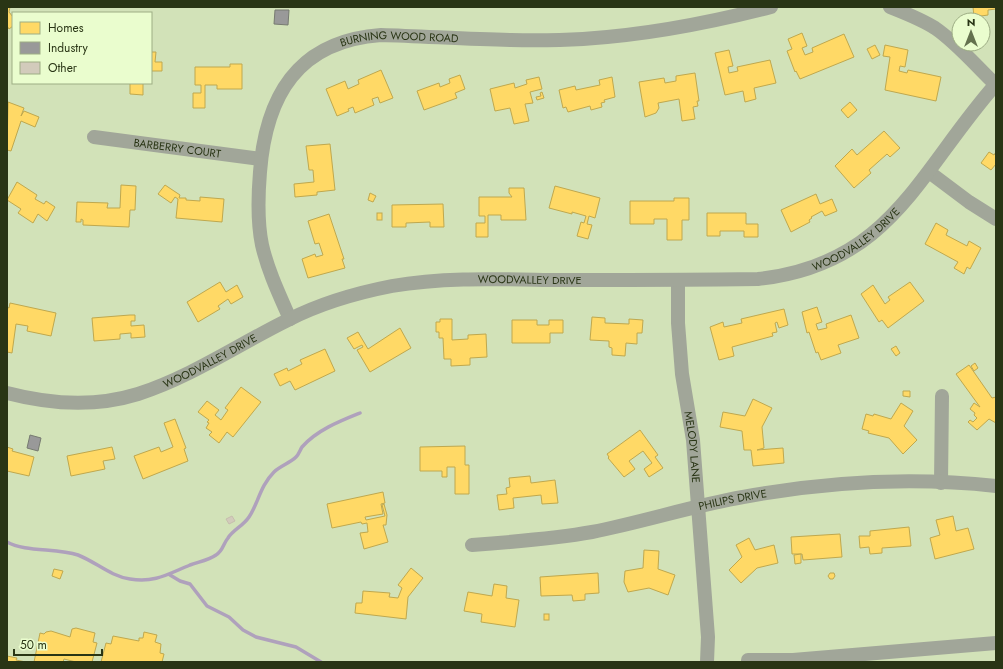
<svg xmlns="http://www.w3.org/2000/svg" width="1003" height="669" font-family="Jost,sans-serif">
  <rect width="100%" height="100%" fill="#d2e2b8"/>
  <g fill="#ffd966" stroke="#bfa84e">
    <path d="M 7,7 L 10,7 L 9,12 L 13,17 L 13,26 L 9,29 L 7,26 Z"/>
    <path d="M 973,7 L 996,7 L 996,9 L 988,10 L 988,15 L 974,17 Z"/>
    <path d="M 802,33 L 807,46 L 802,48 L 805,55 L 813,52 L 812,48 L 844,34 L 854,57 L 800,79 L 796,71 L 795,72 L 787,51 L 792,49 L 788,39 Z"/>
    <path d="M 875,45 L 880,55 L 872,59 L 867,49 Z"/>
    <path d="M 885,45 L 908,50 L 905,67 L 900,66 L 899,71 L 907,73 L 908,70 L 941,77 L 936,101 L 885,90 L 890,57 L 883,56 Z"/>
    <path d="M 729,50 L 733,66 L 728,67 L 729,73 L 738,71 L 737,67 L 770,60 L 776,83 L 754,88 L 756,99 L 745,102 L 743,91 L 725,95 L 715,53 Z"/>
    <path d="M 151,52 L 156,52 L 155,62 L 162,62 L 162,71 L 151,71 Z"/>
    <path d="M 230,64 L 242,64 L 242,89 L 217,89 L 217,85 L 205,85 L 205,108 L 193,108 L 193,93 L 201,93 L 201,85 L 195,85 L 195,67 L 230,67 Z"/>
    <path d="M 381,70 L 393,98 L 380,103 L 378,97 L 372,99 L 374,105 L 355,113 L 353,107 L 348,109 L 349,111 L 337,116 L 326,89 L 345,81 L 348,89 L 359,84 L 358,80 Z"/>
    <path d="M 695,73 L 699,101 L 697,101 L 698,106 L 693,107 L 695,119 L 682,121 L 679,99 L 658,103 L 659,108 L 656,113 L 645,117 L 639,82 L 664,78 L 665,83 L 676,81 L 676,76 Z"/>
    <path d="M 460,75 L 465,89 L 455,93 L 457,98 L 424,110 L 417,91 L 439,83 L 440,87 L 450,83 L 449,79 Z"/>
    <path d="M 539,77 L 542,89 L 530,92 L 533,103 L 525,104 L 529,121 L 514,124 L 510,108 L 495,111 L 490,89 L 514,83 L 515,88 L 527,84 L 526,80 Z"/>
    <path d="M 612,77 L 615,97 L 604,100 L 605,102 L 601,103 L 602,107 L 591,110 L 590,106 L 568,112 L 566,107 L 563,108 L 559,90 L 575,86 L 576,90 L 600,85 L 599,80 Z"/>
    <path d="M 130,83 L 143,83 L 143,95 L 130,94 Z"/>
    <path d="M 542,92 L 544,98 L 537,100 L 536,97 L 541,96 L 540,93 Z"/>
    <path d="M 8,102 L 24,108 L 21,116 L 24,111 L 39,117 L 35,127 L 21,121 L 11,151 L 7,150 Z"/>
    <path d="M 850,102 L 857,110 L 848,118 L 841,110 Z"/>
    <path d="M 884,131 L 900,148 L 890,157 L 887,154 L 869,170 L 871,173 L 854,188 L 835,166 L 852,149 L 857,155 Z"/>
    <path d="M 330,144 L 335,190 L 317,192 L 317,195 L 295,197 L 294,184 L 314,182 L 313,170 L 309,170 L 306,146 Z"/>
    <path d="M 989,152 L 994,155 L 996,152 L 996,164 L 991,170 L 981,163 Z"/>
    <path d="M 17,182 L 37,195 L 35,199 L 44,204 L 46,201 L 55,207 L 47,221 L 38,214 L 33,223 L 18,213 L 21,209 L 7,200 Z"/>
    <path d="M 121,185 L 136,186 L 135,210 L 130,210 L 129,227 L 83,225 L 83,220 L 81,219 L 81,222 L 76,222 L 77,202 L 108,203 L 107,208 L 120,208 Z"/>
    <path d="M 165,185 L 180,195 L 179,198 L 186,198 L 186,200 L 200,201 L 200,197 L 224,199 L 222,222 L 176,218 L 178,199 L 175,197 L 171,203 L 158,194 Z"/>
    <path d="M 555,186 L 600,198 L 595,218 L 589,216 L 587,224 L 592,225 L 588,239 L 577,236 L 581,222 L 584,223 L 586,216 L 572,212 L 572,214 L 549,208 Z"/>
    <path d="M 509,188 L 524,188 L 526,220 L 501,220 L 501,215 L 488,215 L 488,237 L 476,237 L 476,223 L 485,223 L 485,216 L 479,216 L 479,197 L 512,197 L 509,193 Z"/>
    <path d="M 370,193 L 376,196 L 373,202 L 368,200 Z"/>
    <path d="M 816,194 L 820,204 L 832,199 L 837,211 L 825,216 L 822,211 L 811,217 L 812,218 L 809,220 L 810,222 L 791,232 L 781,210 Z"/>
    <path d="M 674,198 L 689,198 L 689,220 L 682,220 L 682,240 L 667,240 L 667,219 L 654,219 L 654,224 L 630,224 L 630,201 L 674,201 Z"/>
    <path d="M 443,204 L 444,227 L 430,227 L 430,222 L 406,223 L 406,227 L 392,227 L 392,205 Z"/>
    <rect x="377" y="213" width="5" height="7"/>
    <path d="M 707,213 L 746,213 L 746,224 L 758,224 L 758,237 L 744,237 L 744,231 L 720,231 L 720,236 L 707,236 Z"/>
    <path d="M 329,214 L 344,259 L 342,259 L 345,268 L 308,278 L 302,259 L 315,254 L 316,257 L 323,255 L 319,243 L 315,244 L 308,221 Z"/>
    <path d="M 936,223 L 948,230 L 946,235 L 967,246 L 969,241 L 981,248 L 970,269 L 967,267 L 964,274 L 954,268 L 958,262 L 925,244 Z"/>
    <path d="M 220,282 L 226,292 L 237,285 L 243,297 L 231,304 L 228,299 L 218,306 L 220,309 L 198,322 L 187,302 Z"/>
    <path d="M 910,282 L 924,301 L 888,328 L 882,320 L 879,322 L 861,294 L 873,285 L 885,304 L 890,300 L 888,297 Z"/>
    <path d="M 10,303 L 56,313 L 51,336 L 27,331 L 28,326 L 16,324 L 12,353 L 7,352 L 7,307 L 9,308 Z"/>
    <path d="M 817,307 L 822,322 L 816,324 L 818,330 L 827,328 L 826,324 L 851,315 L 859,338 L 838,345 L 841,353 L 821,360 L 818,352 L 816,353 L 809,332 L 807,333 L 802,312 Z"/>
    <path d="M 784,309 L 788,325 L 779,328 L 777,322 L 775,323 L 777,332 L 772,333 L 773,336 L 732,347 L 734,356 L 719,360 L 710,327 L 723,322 L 724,327 L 742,323 L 741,319 Z"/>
    <path d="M 130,315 L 135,315 L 135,321 L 131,321 L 131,326 L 144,325 L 145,337 L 131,338 L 131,333 L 120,334 L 120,339 L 94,341 L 92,318 Z"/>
    <path d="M 592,317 L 605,318 L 605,323 L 629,324 L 629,319 L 643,320 L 642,333 L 637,333 L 637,344 L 626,343 L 625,356 L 612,355 L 612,348 L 609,347 L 609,341 L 590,340 Z"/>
    <path d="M 440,319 L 452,319 L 452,340 L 468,339 L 468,335 L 486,334 L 487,357 L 470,358 L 470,365 L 451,366 L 451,359 L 444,359 L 443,338 L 439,338 L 439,332 L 436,332 L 436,322 L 440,322 Z"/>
    <path d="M 512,320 L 537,320 L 537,325 L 549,325 L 549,320 L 563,320 L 563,333 L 550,333 L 550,343 L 512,343 Z"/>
    <path d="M 400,328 L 411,348 L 370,372 L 357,350 L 363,347 L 362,345 L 354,349 L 347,338 L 358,332 L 368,349 Z"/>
    <path d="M 896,346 L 900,353 L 896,356 L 891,349 Z"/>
    <path d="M 325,349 L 335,371 L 295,390 L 290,381 L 280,386 L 274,374 L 287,368 L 288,371 L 302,364 L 300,360 Z"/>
    <path d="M 975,363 L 978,368 L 974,371 L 971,366 Z"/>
    <path d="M 969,365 L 992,398 L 996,397 L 996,423 L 989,419 L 977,430 L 968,422 L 970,420 L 973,422 L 977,418 L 974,415 L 975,413 L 970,409 L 974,403 L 980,407 L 956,374 Z"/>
    <path d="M 241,387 L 261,402 L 233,437 L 227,432 L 219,443 L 209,435 L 212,432 L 206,428 L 209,423 L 207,422 L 209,420 L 198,412 L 207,401 L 219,410 L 215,415 L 221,420 L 228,410 L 225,408 Z"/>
    <path d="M 903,391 L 910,391 L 910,397 L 903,396 Z"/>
    <path d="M 753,399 L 772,408 L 762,427 L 764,448 L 757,450 L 783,448 L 784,463 L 753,466 L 751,450 L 744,450 L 742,431 L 720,427 L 723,412 L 745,416 Z"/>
    <path d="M 901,403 L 913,411 L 904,426 L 917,440 L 903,454 L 889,438 L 868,433 L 869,431 L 862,429 L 866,414 L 873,416 L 874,414 L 891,419 Z"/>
    <path d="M 175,419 L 186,448 L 184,449 L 188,461 L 143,479 L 134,456 L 159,447 L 161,452 L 173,447 L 164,423 Z"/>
    <path d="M 640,430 L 658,455 L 655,457 L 663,468 L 649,477 L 644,469 L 652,463 L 643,451 L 629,461 L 635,469 L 624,477 L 608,458 L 609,457 L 607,454 Z"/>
    <path d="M 465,446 L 465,465 L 469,465 L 469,494 L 455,494 L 455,467 L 447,467 L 447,477 L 442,477 L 442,471 L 420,471 L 420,447 Z"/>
    <path d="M 7,447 L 13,449 L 12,451 L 34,457 L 29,476 L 7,471 Z"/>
    <path d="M 112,447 L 115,459 L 103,461 L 105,469 L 71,476 L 67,456 Z"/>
    <path d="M 530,476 L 531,483 L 555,480 L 558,503 L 542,504 L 541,495 L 513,498 L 514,508 L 499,510 L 497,495 L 507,494 L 506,488 L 510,487 L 509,478 Z"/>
    <path d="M 383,492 L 385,503 L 381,504 L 383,514 L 365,517 L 366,520 L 385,516 L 382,505 L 384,504 L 387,515 L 386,525 L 383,525 L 388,542 L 364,549 L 360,533 L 368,532 L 367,523 L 362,524 L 361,522 L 332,528 L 327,504 Z"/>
    <path d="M 953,516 L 956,531 L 968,528 L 974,549 L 935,559 L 930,538 L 940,535 L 936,520 Z"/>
    <path d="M 909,527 L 911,546 L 882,548 L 882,553 L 870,554 L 869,547 L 860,548 L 859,536 L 870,536 L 870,531 Z"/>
    <path d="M 840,534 L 842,557 L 803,560 L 802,554 L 792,554 L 791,537 Z"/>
    <path d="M 749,538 L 755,550 L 774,545 L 778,563 L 757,568 L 741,583 L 729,570 L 742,557 L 736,545 Z"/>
    <path d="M 644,550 L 659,551 L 658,569 L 675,575 L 668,595 L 649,588 L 628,592 L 624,582 L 625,571 L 643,568 Z"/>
    <path d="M 801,554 L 801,563 L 795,564 L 794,555 Z"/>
    <path d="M 411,568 L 423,578 L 408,597 L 406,619 L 355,613 L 356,603 L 362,603 L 363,591 L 390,593 L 389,597 L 398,598 L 402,588 L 398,585 Z"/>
    <path d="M 54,569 L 63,571 L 60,579 L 52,576 Z"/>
    <path d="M 598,573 L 599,593 L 585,594 L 585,600 L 573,601 L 572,595 L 541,596 L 540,577 Z"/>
    <path d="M 830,573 L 834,573 L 835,576 L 833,579 L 830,579 L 828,576 Z"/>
    <path d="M 494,584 L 507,586 L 506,598 L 519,600 L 515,627 L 481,622 L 482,614 L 464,611 L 468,592 L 492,596 Z"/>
    <rect x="544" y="614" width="5" height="6"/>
    <path d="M 76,628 L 95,633 L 93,642 L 97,643 L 92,662 L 76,662 L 64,659 L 63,662 L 34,662 L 40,633 L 44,634 L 46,632 L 51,631 L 70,637 L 72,629 Z"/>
    <path d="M 144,632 L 157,635 L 155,642 L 161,644 L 160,653 L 164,654 L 162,662 L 101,662 L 106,643 L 111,644 L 113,636 L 139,641 L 139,638 L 143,638 Z"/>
    <path d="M 7,656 L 17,658 L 16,660 L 26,662 L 7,662 Z"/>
  </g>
  <g fill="#999" stroke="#777b71">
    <path d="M 275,10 L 289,10 L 288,25 L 274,24 Z"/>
    <path d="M 30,435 L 41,438 L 38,451 L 27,448 Z"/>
  </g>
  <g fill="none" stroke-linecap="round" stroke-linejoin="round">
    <g stroke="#afa1bc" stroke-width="3.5">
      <path d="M 7,542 C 25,552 57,548 78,555 C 96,562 110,576 130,579 C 155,583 168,574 190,565 C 198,562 209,560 216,555 C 223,551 223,544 228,538 C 233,530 243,526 249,517 C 258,504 260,486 274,472 C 280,466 290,463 296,457 C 299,454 300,450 302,447 C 317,430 340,421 360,413"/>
      <path d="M 170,575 L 180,581 L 190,584 L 207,606 L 229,617 L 243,630 L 256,637 L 296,647 L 321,662"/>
    </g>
  </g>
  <path fill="#d2cbbb" stroke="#c6beae" d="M 232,516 L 235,521 L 229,524 L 226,519 Z"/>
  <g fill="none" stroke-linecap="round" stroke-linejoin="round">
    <g stroke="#a1a699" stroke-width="14">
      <path d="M 890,7 C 905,13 921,19 935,28 C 957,43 976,66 996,85"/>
      <path id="s1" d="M 94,137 L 261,159"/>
      <path d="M 929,172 L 969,202 L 996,219"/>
      <path id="s2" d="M 678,280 L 678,323 L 682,374 L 693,440 L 708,637 L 707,662"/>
      <path id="s3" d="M 290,319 C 279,294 268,271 262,245 C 257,221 258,196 260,172 C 266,95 298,41 381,35 C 448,37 516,43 583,39 C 647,35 709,23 771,7"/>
      <path id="s4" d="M 7,393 C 49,404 96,407 138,394 C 191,377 239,344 288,320 C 321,303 356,293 392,286 C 443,277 496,279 548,280 C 618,280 688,280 758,279 C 891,265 919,171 996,84"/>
      <path d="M 941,483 L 942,396"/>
      <path id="s5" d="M 472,545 C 513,542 553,539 592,532 C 643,522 692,506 743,497 C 825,482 913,477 996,486"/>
      <path d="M 748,662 L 748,660 L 793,660 L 996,643"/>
    </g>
  </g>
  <g text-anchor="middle" stroke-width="4" stroke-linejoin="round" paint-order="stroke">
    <g font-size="11" fill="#293515" stroke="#eafdce">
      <text dy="4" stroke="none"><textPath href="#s3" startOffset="374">BURNING WOOD ROAD</textPath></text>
      <text dy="4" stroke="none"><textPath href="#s1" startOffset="84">BARBERRY COURT</textPath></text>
      <text dy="4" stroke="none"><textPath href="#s4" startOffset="884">WOODVALLEY DRIVE</textPath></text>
      <text dy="4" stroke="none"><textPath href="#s4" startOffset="548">WOODVALLEY DRIVE</textPath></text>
      <text dy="4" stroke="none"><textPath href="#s4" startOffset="212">WOODVALLEY DRIVE</textPath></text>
      <text dy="4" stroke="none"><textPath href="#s2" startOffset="168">MELODY LANE</textPath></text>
      <text dy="4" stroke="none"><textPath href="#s5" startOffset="265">PHILIPS DRIVE</textPath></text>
    </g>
  </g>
  <rect width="1003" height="669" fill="none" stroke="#293515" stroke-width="16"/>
  <rect x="12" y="12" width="140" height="72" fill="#eafdce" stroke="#9dad84"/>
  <rect x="20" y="22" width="20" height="12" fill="#ffd966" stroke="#9dad84"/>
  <text x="48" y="32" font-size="12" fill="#293515">Homes</text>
  <rect x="20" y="42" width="20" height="12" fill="#999999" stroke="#9dad84"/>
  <text x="48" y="52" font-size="12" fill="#293515">Industry</text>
  <rect x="20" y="62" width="20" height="12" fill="#d2cbbb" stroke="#9dad84"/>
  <text x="48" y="72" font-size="12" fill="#293515">Other</text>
  <g transform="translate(971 32)"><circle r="19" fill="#eafdce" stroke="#9dad84"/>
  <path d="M0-3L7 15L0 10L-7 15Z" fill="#64724e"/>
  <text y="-6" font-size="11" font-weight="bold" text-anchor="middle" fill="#293515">N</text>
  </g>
  <path d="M14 649v6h88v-6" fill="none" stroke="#293515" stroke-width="2"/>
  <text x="20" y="649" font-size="12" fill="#293515" stroke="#eafdce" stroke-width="3" paint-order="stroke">50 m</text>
</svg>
